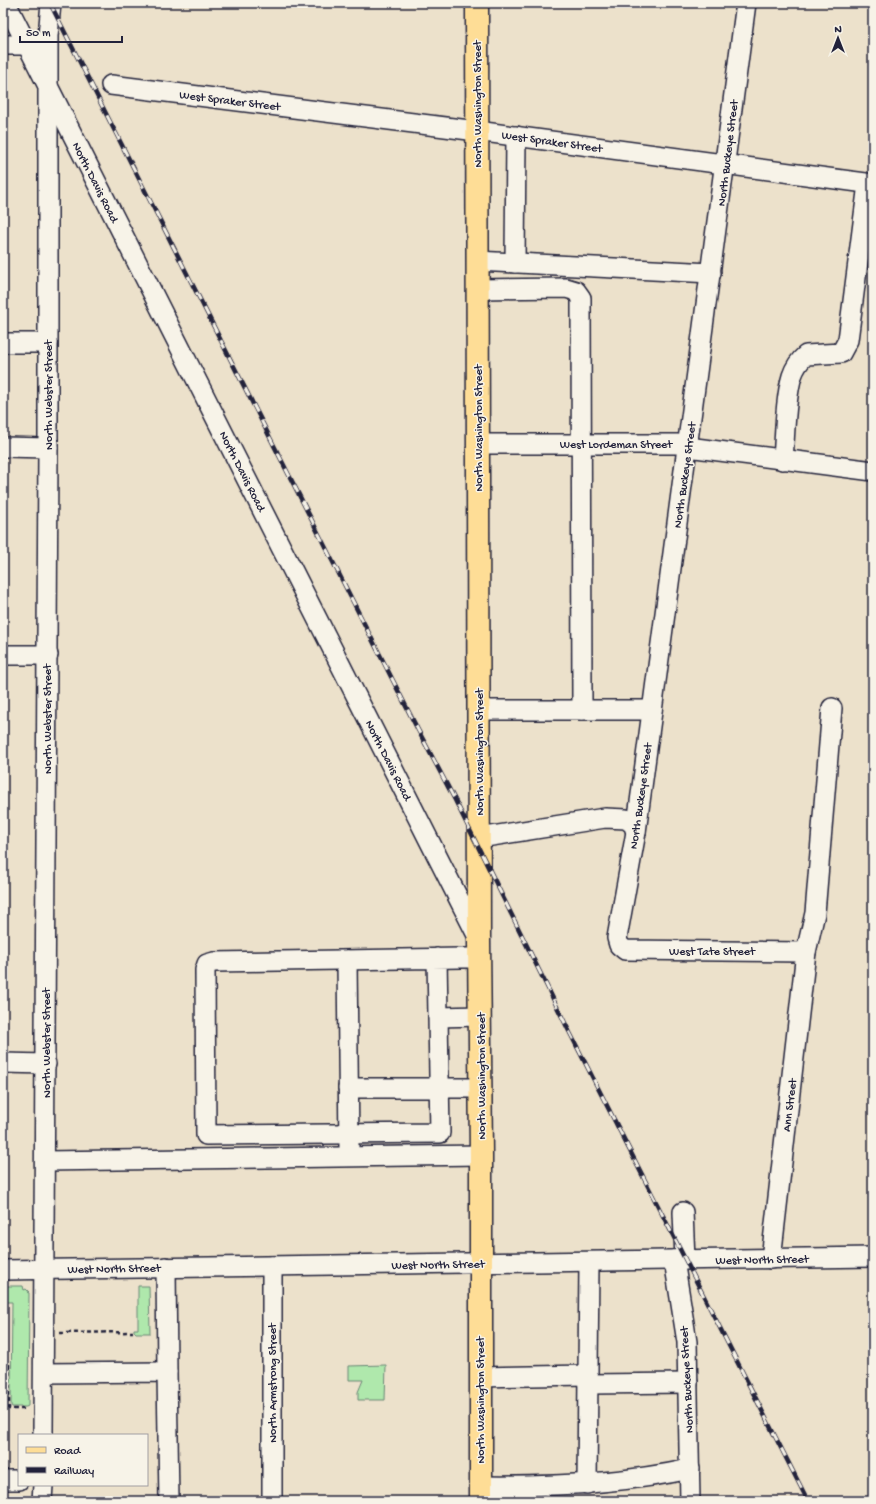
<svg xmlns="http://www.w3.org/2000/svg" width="876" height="1504" font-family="'Gochi Hand',sans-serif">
  <rect width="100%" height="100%" fill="#ece1cb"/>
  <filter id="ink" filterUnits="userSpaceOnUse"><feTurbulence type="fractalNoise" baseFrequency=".025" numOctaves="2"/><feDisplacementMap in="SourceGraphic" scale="8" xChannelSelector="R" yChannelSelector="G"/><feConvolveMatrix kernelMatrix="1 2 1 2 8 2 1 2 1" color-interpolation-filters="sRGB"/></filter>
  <g filter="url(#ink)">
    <g fill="#afe8ac" stroke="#688574">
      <path d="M 3,1286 L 23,1286 L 24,1290 L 26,1289 L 29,1292 L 27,1292 L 29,1293 L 28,1406 L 26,1407 L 12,1407 L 11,1405 L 12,1302 L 3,1302 Z"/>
      <path d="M 138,1286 L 149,1286 L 150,1333 L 136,1333 L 134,1331 L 134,1329 L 138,1329 Z"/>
      <path d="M 3,1364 L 8,1364 L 7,1405 L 6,1406 L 3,1404 Z"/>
      <path d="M 386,1365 L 385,1400 L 358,1400 L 358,1392 L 363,1380 L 349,1380 L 349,1366 Z"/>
    </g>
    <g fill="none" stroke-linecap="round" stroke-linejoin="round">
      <g stroke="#22223b" stroke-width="22">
        <g id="minor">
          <path d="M 6,3 L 479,939"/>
          <path d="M 746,3 L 636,832 L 617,938 L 619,945 L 625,950 L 806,952"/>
          <path d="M 3,45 L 27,45 L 37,41"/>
          <path d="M 111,85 L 477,131 L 873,184"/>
          <path d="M 477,261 L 711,273"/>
          <path d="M 515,263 L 516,136"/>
          <path d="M 477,289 L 566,288 L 576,291 L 581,298 L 582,710"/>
          <path d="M 3,343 L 48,343"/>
          <path d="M 478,444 L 678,444 L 688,447 L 873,471"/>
          <path d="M 3,447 L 48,448"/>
          <path d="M 783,460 C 785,435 785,399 792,376 C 795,367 799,361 806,355 L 841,353 L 848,340 L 868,184"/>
          <path d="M 3,655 L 48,655"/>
          <path d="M 479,710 L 652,710"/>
          <path d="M 479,838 L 605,818 L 626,819 L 633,824 L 636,832"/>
          <path d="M 437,958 L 440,1133 L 206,1135 L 205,970 L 207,964 L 214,962 L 462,958 L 479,958"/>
          <path d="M 347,960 L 349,1147"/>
          <path d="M 438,1017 L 480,1016"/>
          <path d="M 3,1063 L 46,1064"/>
          <path d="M 348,1088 L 481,1088"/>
          <path d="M 45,1161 L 481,1155"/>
          <path d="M 683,1212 L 685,1260"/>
          <path d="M 771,1259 L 806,952 L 815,913 L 832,708"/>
          <path d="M 674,1260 L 687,1342 L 690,1501"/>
          <path d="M 272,1266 L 272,1501"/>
          <path d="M 166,1267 L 167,1372"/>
          <path d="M 3,1270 L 873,1257"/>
          <path d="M 44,1373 L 167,1372 L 169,1501"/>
          <path d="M 480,1377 L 588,1375"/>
          <path d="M 588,1384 L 688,1383"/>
          <path d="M 43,1435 L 48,448 L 48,36 L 51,3"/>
          <path d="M 3,1480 L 19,1480"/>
          <path d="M 587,1484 L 589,1262"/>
          <path d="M 481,1486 C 551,1487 621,1484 690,1469"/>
          <path d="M 42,1501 L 43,1485"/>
        </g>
      </g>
      <g stroke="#22223b" stroke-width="25">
        <path id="major" d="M 477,3 L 479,939 L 481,1155 L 481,1501"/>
      </g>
      <g stroke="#22223b" stroke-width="2.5" stroke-dasharray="4 3" stroke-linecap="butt">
        <path d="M 60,1333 L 133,1332"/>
        <path d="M 9,1364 L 9,1409 L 27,1409"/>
      </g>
      <use href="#minor" stroke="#f7f3e8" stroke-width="19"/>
      <use href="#major" stroke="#fedd96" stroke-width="22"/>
      <g stroke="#22223b" stroke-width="4.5">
        <path id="rail" d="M 50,3 L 418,730 L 455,800 L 568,1029 L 808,1501"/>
      </g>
      <use href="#rail" stroke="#f7f3e8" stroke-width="3" stroke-dasharray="9" stroke-linecap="butt"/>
    </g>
  </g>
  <g text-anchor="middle" stroke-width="3" stroke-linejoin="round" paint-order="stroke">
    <g font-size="12" fill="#22223b" stroke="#f7f3e8">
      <text transform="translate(230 100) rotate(7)" y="4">West Spraker Street</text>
      <text transform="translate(477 104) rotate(-90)" y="4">North Washington Street</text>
      <text transform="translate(552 141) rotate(8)" y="4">West Spraker Street</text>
      <text transform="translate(727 153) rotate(-83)" y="4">North Buckeye Street</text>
      <text transform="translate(96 182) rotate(63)" y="4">North Davis Road</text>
      <text transform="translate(48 395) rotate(-90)" y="4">North Webster Street</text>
      <text transform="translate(478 428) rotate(-90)" y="4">North Washington Street</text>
      <text x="616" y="448">West Lordeman Street</text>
      <text transform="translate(243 471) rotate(63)" y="4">North Davis Road</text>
      <text transform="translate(684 475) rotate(-82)" y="4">North Buckeye Street</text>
      <text transform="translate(47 719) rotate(-90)" y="4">North Webster Street</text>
      <text transform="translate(479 752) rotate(-90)" y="4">North Washington Street</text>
      <text transform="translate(389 760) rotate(63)" y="4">North Davis Road</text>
      <text transform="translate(640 796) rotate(-82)" y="4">North Buckeye Street</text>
      <text x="712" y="955">West Tate Street</text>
      <text transform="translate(46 1043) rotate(-90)" y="4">North Webster Street</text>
      <text transform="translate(481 1076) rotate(-90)" y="4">North Washington Street</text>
      <text transform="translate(789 1105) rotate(-83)" y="4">Ann Street</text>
      <text transform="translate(762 1259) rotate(-1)" y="4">West North Street</text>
      <text transform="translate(438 1264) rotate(-1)" y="4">West North Street</text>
      <text transform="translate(114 1268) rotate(-1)" y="4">West North Street</text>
      <text transform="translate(686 1380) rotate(-93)" y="4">North Buckeye Street</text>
      <text transform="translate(272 1383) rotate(-90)" y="4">North Armstrong Street</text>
      <text transform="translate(480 1400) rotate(-90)" y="4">North Washington Street</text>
    </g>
  </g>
  <rect width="876" height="1504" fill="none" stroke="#f7f3e8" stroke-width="16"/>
  <rect x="8" y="8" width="860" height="1488" fill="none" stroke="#22223b" stroke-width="1.5" filter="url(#ink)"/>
  <rect x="18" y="1434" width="130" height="52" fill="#f7f3e8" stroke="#a29fa3"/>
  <rect x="26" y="1447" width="20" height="6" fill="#fedd96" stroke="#a29fa3"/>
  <text x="54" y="1454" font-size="12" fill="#22223b">Road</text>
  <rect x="26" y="1467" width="20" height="6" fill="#22223b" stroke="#a29fa3"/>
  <text x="54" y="1474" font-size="12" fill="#22223b">Railway</text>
  <g transform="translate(838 38)" stroke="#f7f3e8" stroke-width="3" paint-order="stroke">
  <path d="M0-3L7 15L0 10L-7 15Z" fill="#22223b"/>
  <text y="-6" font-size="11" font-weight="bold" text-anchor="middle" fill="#22223b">N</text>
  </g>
  <path d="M20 36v6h102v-6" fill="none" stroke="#22223b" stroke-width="2"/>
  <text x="26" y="36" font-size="12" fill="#22223b" stroke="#f7f3e8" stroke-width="3" paint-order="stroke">50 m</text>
</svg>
